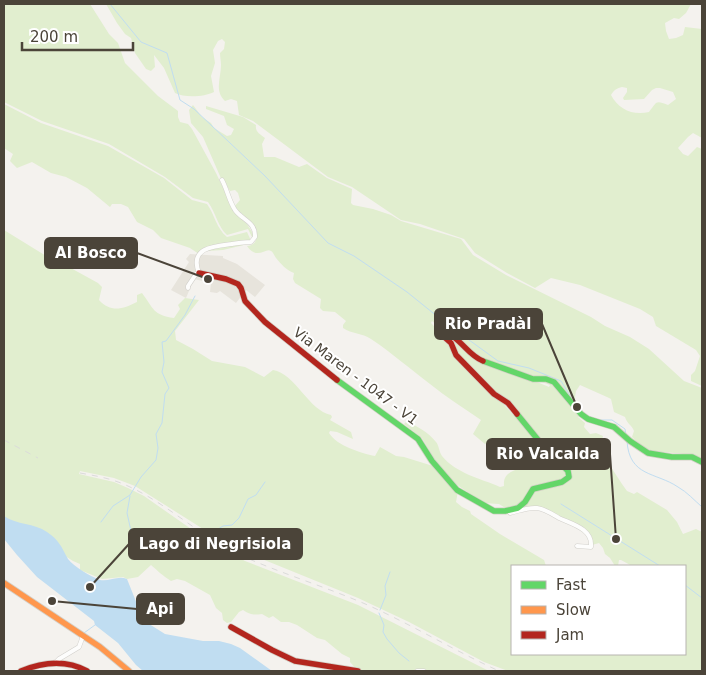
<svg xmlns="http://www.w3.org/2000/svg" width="706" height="675" font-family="'DejaVu Sans',sans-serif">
  <rect width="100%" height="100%" fill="#f4f2ee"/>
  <path fill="#e7e4dc" d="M 190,254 L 223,256 L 223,258 L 237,264 L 265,285 L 255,297 L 246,290 L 236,303 L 220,291 L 217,293 L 210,292 L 211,283 L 194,279 L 186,298 L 171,290 L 189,262 L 186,259 Z"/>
  <g fill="#e1eecf" fill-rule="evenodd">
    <path d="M 4,4 L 90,4 L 109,34 L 118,43 L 125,63 L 158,96 L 178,111 L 178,117 L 180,122 L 188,124 L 192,129 L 216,173 L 235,213 L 245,221 L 254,235 L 253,239 L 248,229 L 227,235 C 218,227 216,213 208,202 L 193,198 L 165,177 L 109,144 L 42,121 L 4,102 Z"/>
    <path d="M 106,4 L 691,4 L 686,13 L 679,19 L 674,18 L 665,23 L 666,31 L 669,39 L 676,38 L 683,35 L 685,27 L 702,29 L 702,138 L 693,133 L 688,137 L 678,148 L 683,154 L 688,156 L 697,147 L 702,149 L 702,386 L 691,381 L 691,375 L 695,371 L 700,356 L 696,350 L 656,326 L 653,317 L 640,309 L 580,285 L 551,278 L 535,288 L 507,273 L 475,253 L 464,239 L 420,224 L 401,220 L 352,187 L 328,177 L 253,121 L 239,115 L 237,101 L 231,99 L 225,101 C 214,91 221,78 221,65 C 221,61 220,57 220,53 L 224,49 L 225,42 L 222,39 L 218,41 L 213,50 L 215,63 L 211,76 L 214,92 C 204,97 185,98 175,93 L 164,68 L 154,55 L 155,67 L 151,71 L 146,69 L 135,53 L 131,38 L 125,34 L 117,23 ZM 622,87 L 627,88 L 627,92 L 623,98 L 624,100 L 644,99 L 652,90 L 656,88 L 660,88 L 673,92 L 676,99 L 668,105 C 655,100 657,102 649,112 C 633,116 618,109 611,95 C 614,90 617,88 622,87 Z"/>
    <path d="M 4,104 L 41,123 L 108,146 L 164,178 L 192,200 L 207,204 C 215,215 216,228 227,237 L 247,232 L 252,243 L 223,250 L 206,251 L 199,254 L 190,248 L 161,238 L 153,230 L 137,222 L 128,207 L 121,204 L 112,204 L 110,207 L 87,188 L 66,177 L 51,173 L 32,162 L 17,168 L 10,161 L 13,154 L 4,148 Z"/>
    <path d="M 193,105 L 202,117 L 211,123 L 214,128 L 227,136 L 231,135 L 234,129 L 227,125 L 224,116 L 206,109 L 206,106 L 243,117 L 256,125 C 255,132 260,134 265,138 L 262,144 L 264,157 L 275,157 L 299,167 L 307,164 L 327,178 L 352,189 L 351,203 L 353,205 L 373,209 L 391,215 L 401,221 L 461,239 L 473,255 L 506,275 L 591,317 L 605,326 L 630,337 L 649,349 L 684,381 L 702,388 L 702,461 C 696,458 690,455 683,454 C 658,450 653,457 632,437 L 634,431 C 632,425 627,424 625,417 L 614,412 L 611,399 L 607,397 L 580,385 L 576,391 L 574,404 L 561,388 L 477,357 L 432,321 L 431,323 L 433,325 L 514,416 L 554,456 L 567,475 L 561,480 L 533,488 L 522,504 L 507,509 L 499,504 L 483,503 L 456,484 L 437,463 L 422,438 L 404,424 L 407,421 C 418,427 428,432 436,442 C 439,445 439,452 442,456 C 457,474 480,478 500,487 L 504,486 C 503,476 509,472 518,469 L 516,464 L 490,441 L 485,444 L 473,434 L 481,420 C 464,408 446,397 430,384 C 410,369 392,353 371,339 C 362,333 352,334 343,328 L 343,325 L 346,321 L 335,312 L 323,311 L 320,308 L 321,299 L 295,283 L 293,279 L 294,273 C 286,270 281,264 276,258 C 274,255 273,252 271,251 C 266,247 257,261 247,246 C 271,242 241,214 234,207 L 240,200 L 238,193 L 235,190 L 230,191 L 227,186 L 223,183 L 203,137 L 191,123 L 189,110 Z"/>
    <path d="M 4,230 L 51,259 L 58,261 L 98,283 L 102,287 L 99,300 C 111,313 123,309 137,302 L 137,295 L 142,293 C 154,309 153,315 174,318 L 180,309 L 178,305 L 185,298 L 199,300 L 175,331 L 176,340 L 193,349 L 212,361 L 245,367 L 264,377 L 273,370 C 295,373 309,411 331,415 L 332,417 L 330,420 L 351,432 L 353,439 L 337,432 L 330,431 L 329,433 C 337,446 361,453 375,456 L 380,447 L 396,456 L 404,457 L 433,466 L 458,491 L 456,502 L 462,507 L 470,511 L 471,514 L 500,534 L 544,560 L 546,566 L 512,566 L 512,654 L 685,654 L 685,566 L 632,566 L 621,560 L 619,560 L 618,566 L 615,566 L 610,558 L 605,554 L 603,548 L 599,543 L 592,545 L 588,537 L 579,529 L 536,508 L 515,512 L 532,492 L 571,477 L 497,395 L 463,361 L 445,337 L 449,334 L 467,353 L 549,387 L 550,385 L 539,381 C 557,381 568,402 579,415 L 578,417 L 585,423 L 584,427 L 590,434 L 596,433 L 603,436 L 601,444 L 606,452 L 607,461 L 622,484 L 627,491 L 634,494 L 637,492 L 667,510 L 677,522 L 683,534 L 696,529 L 702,532 L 702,671 L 508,671 L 484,662 L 409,622 L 358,598 L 230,546 L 135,486 L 114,478 L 80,471 L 79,474 L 114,482 L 128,488 L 144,496 L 214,545 L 245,561 L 358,605 L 489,671 L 358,671 L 350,662 L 350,658 L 342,654 L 325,640 L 317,638 L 297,625 L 289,622 L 281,622 L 273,616 L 269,618 L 262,614 C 253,615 251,615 243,610 L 239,612 L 231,622 L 227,623 L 223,620 L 222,613 L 216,608 L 210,595 L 185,581 L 177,579 L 171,581 C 163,576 158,571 151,565 L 138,577 L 127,579 L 123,577 L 102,579 L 80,570 L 80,564 L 73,561 L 4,517 Z"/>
  </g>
  <path fill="#c0ddf1" d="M 4,516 C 17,525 34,523 47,532 C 59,540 61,546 68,559 C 74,567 90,576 100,580 C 109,582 118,575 127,579 L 143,619 L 146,622 L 165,634 L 203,641 L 219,641 L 231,644 L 240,648 L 272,671 L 143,671 L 136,665 L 118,643 L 95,625 L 94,621 L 37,577 L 17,555 L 4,539 Z"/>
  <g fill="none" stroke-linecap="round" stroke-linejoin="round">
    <g stroke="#c0ddf1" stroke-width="1">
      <path d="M 110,4 L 141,42 L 167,53 L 180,100 L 194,109 L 265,176 L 328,243 L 354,256 L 407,292 L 443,321 L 498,361 L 529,368 L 561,381 L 572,399"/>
      <path d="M 588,416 L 596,419"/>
      <path d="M 600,420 L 612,420 L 625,429 L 626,435"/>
      <path d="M 627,441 C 629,477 656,472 678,487 C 687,492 694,500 702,507"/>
      <path d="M 130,496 L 127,513 L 131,531 L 130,540"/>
      <path d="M 561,504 L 660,566"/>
      <path d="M 101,522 L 113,506 L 130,495 L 141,477 L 156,460 L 158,448 L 156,434 L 162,423 L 165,394 L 169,388 L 162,372 L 164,362 L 162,342 L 166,341 L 185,315 L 195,296"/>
      <path d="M 212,536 L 215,531 L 223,526 L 232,525 L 239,518 L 248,499 L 256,495 L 265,482"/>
      <path d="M 199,555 L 209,540"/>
      <path d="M 685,585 L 702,598"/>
      <path d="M 380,610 L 386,595 L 385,586 L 390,572"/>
      <path d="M 379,613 L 384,625 L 383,632 L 387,639 L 399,653 L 409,661"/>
      <path d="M 84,633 L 95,625"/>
    </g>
    <g stroke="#d2d0cb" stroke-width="5">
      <g id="street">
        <path d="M 188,288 L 188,286 L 196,274 L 199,273 C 189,248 213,246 231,244 C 238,243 244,242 251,242 L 255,237 C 256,222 242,220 235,210 C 229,201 227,189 222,180"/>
        <path d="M 508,510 L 510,513 C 519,511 528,507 537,508 C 545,509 552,514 559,518 C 572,524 593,529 591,547 L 577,546"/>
        <path d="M 55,663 L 59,659 L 79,647 L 83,636"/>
        <path d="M 417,671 L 424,671"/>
      </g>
    </g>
    <g stroke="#d3cfc5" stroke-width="7">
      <g id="fast">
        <path d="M 483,361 L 533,379 L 546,379 L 554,382 L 581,414 L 588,419 L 614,427 L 630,441 L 648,453 L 672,457 L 692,457 L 702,462"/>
        <path d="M 337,380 L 418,439 L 432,461 L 457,490 L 494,511 L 505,511 L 518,508 L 525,502 L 533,489 L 562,482 L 569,477 L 568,471 L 539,441 L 517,414"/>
      </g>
    </g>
    <g stroke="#d3cfc5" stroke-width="7">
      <path id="slow" d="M 4,583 L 100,647 L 129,671"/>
    </g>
    <g stroke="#d3cfc5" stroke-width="7">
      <g id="jam">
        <path d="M 199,273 L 226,279 L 238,284 L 241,288 L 245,301 L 265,322 L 337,380"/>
        <path d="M 483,361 C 467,355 460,336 443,332 L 442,335 L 451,343 L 456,355 L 494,394 L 508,403 L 517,414"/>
        <path d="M 231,627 L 272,650 L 295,661 L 358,671"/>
        <path d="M 21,671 C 43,662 65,659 87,671"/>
      </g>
    </g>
    <use href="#street" stroke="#fdfdfc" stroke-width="4"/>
    <use href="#fast" stroke="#63d668" stroke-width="5.5"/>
    <use href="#slow" stroke="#ff974d" stroke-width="5.5"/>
    <use href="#jam" stroke="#b3261e" stroke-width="5.5"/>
    <g stroke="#dbdbda" stroke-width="1" stroke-dasharray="6 6" stroke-linecap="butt">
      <path d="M 4,440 L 38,458"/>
      <path d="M 80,473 C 97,476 114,479 130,487 C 169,505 201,537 240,555 C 280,573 323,586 363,603 C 409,623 453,650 499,671"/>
    </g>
  </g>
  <g text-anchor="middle" stroke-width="4" stroke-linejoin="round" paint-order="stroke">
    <g font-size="14" fill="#4b4439" stroke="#fff">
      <text transform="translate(356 376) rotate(37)" y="5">Via Maren - 1047 - V1</text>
    </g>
  </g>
  <path fill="none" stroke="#4b4439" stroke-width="2" d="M208 279L137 253M577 407L542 324M616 539L610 454M90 587L129 544M52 601L137 609"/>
  <g fill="#4b4439" stroke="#fff" stroke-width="2">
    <circle cx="208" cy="279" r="5"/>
    <circle cx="577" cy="407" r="5"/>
    <circle cx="616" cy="539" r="5"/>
    <circle cx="90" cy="587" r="5"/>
    <circle cx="52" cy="601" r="5"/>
  </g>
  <g fill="#4b4439" stroke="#4b4439" stroke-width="2">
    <rect x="45" y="238" width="92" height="30" rx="5"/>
    <rect x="435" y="309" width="107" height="30" rx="5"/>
    <rect x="487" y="439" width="123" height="30" rx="5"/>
    <rect x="129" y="529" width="173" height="30" rx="5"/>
    <rect x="137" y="594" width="47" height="30" rx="5"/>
  </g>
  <g font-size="15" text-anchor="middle" font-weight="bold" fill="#fff">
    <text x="91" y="258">Al Bosco</text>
    <text x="488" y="329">Rio Pradàl</text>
    <text x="548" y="459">Rio Valcalda</text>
    <text x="215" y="549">Lago di Negrisiola</text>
    <text x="160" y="614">Api</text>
  </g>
  <rect width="706" height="675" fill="none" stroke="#4b4439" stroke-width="10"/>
  <rect x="511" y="565" width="175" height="90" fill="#ffffff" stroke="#b7b4b0"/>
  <rect x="521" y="581" width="25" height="8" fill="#63d668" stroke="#b7b4b0"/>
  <text x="556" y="590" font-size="15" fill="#4b4439">Fast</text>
  <rect x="521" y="606" width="25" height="8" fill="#ff974d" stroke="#b7b4b0"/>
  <text x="556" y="615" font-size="15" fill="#4b4439">Slow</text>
  <rect x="521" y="631" width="25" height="8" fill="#b3261e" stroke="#b7b4b0"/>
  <text x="556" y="640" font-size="15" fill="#4b4439">Jam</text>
  <path d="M22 42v8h111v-8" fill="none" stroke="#4b4439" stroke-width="2.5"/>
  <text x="30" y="42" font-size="15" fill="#4b4439" stroke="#ffffff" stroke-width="4" paint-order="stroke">200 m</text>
</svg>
